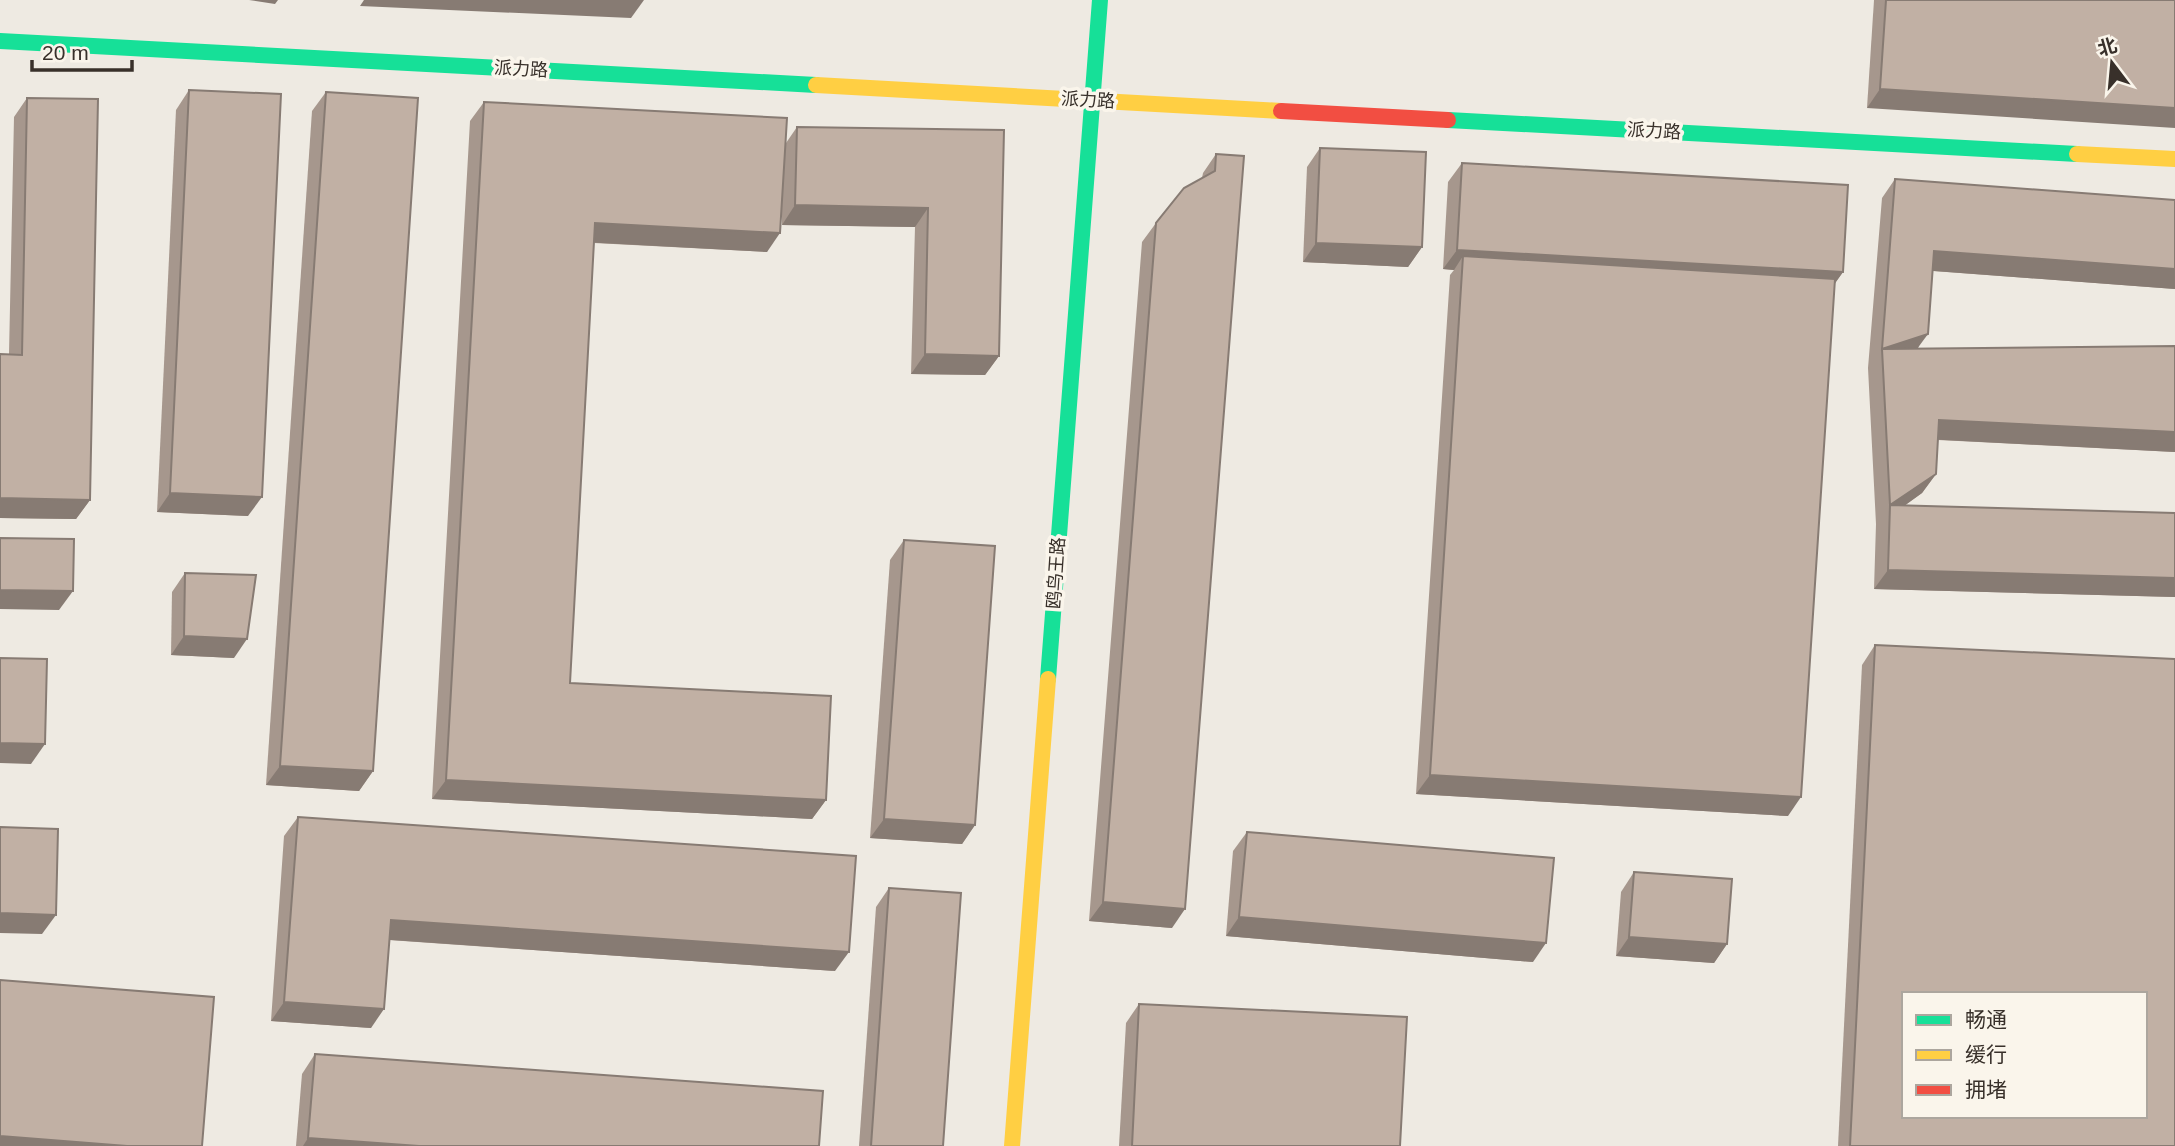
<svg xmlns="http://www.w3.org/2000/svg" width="2175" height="1146" font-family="Arial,'Noto Sans SC',sans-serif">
  <rect width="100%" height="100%" fill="#eeeae2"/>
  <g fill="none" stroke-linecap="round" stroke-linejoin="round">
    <g stroke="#16e098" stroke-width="16">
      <path d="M 0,41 L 816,85"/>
      <path d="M 1448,120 L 2077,154"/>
      <path d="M 1048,679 L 1100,0"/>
    </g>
    <g stroke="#ffcf43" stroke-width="16">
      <path d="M 816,85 L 1281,111"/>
      <path d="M 2077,154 L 2175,159"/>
      <path d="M 1012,1146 L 1048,679"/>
    </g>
    <path stroke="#f24e42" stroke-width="16" d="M 1281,111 L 1448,120"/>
  </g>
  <g fill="#a6978d">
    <path d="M 1874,0 L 2175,0 L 1867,108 Z"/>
    <path d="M 189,90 L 248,516 L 157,512 L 176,110 Z"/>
    <path d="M 326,92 L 373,771 L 359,791 L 266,785 L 312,111 Z"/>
    <path d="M 27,98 L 90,500 L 76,519 L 0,518 L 0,354 L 9,354 L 14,117 Z"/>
    <path d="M 484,102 L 786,143 L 797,127 L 1004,130 L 999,356 L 985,375 L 911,374 L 915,227 L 782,225 L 782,204 L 767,252 L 594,243 L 570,683 L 826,800 L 812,819 L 432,799 L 470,121 Z"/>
    <path d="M 1320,148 L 1422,247 L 1408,267 L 1303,262 L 1307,167 Z"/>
    <path d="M 1216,154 L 1172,928 L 1089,921 L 1142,242 L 1156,223 L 1202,178 L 1203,173 Z"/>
    <path d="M 1462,163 L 1843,272 L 1834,284 L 1788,816 L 1416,794 L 1450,275 L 1454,270 L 1443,269 L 1448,182 Z"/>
    <path d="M 1895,179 L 2175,200 L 2175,289 L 1933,271 L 1918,349 L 2175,346 L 2175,452 L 1938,440 L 1936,474 L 1922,493 L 1904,506 L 2175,513 L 2175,597 L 1874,589 L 1876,524 L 1868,368 L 1882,198 Z"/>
    <path d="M 904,540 L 975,825 L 962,844 L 870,838 L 890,560 Z"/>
    <path d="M 185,573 L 234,658 L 171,655 L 172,592 Z"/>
    <path d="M 1875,645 L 2175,1146 L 1838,1146 L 1862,665 Z"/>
    <path d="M 298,817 L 835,971 L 389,940 L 371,1028 L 271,1021 L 284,836 Z"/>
    <path d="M 1247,832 L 1533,962 L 1226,936 L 1233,851 Z"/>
    <path d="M 1634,872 L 1727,944 L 1714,963 L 1616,956 L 1621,892 Z"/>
    <path d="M 889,888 L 943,1146 L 859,1146 L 876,907 Z"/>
    <path d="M 1139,1004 L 1400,1146 L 1119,1146 L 1126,1023 Z"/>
    <path d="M 315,1054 L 819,1146 L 296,1146 L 302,1074 Z"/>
  </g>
  <g fill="#877b73">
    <path d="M 249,0 L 278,0 L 275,4 Z"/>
    <path d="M 364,0 L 644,0 L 631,18 L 360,6 Z"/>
    <path d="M 1880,89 L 2175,108 L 2175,128 L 1867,108 Z"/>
    <path d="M 795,205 L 928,208 L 915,227 L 782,225 Z"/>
    <path d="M 595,223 L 780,233 L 767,252 L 582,242 Z"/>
    <path d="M 1316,243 L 1422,247 L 1408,267 L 1303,262 Z"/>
    <path d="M 1457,250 L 1843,272 L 1829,292 L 1463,256 L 1454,270 L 1443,269 Z"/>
    <path d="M 1934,251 L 2175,269 L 2175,289 L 1921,270 Z"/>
    <path d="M 1928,334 L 1914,353 L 1882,349 Z"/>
    <path d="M 925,354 L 999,356 L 985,375 L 911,374 Z"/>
    <path d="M 1939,420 L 2175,432 L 2175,452 L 1925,439 Z"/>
    <path d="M 1936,474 L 1922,493 L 1890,516 L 1890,505 Z"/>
    <path d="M 170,493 L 262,497 L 248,516 L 157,512 Z"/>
    <path d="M 0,498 L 90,500 L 76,519 L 0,518 Z"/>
    <path d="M 1888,570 L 2175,578 L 2175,597 L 1874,589 Z"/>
    <path d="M 0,590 L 73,591 L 59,610 L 0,609 Z"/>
    <path d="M 184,636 L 247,639 L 234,658 L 171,655 Z"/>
    <path d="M 0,743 L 45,744 L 31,764 L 0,763 Z"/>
    <path d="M 280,766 L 373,771 L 359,791 L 266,785 Z"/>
    <path d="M 1430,775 L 1801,797 L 1788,816 L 1416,794 Z"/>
    <path d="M 446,780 L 826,800 L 812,819 L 432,799 Z"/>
    <path d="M 884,819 L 975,825 L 962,844 L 870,838 Z"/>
    <path d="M 1103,902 L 1185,909 L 1172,928 L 1089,921 Z"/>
    <path d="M 0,913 L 56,915 L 42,934 L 0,933 Z"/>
    <path d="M 1239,917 L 1546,943 L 1533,962 L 1226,936 Z"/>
    <path d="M 391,920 L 849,952 L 835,971 L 377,939 Z"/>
    <path d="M 1629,937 L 1727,944 L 1714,963 L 1616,956 Z"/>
    <path d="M 284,1002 L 384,1009 L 371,1028 L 271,1021 Z"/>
    <path d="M 0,1136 L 127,1146 L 0,1146 Z"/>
    <path d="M 308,1138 L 419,1146 L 303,1146 Z"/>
  </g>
  <g fill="#c1b0a4" stroke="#877b73" stroke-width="2" fill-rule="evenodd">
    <path d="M 1886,0 L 2175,0 L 2175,108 L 1880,89 Z"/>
    <path d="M 189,90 L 281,94 L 262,497 L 170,493 Z"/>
    <path d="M 326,92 L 418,98 L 373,771 L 280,766 Z"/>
    <path d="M 27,98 L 98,99 L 90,500 L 0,498 L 0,354 L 22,355 Z"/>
    <path d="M 484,102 L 787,118 L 780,233 L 595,223 L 570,683 L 831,696 L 826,800 L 446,780 Z"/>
    <path d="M 797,127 L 1004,130 L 999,356 L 925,354 L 928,208 L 795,205 Z"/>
    <path d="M 1320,148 L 1426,152 L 1422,247 L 1316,243 Z"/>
    <path d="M 1216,154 L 1244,156 L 1185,909 L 1103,902 L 1156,223 L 1184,188 L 1215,171 Z"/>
    <path d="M 1462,163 L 1848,185 L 1843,272 L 1457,250 Z"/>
    <path d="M 1895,179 L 2175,200 L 2175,269 L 1934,251 L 1928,334 L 1882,349 Z"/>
    <path d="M 1463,256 L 1835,279 L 1801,797 L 1430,775 Z"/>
    <path d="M 2175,346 L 2175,432 L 1939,420 L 1936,474 L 1890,505 L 1882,349 Z"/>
    <path d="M 1890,505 L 2175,513 L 2175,578 L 1888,570 Z"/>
    <path d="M 0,538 L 74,539 L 73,591 L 0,590 Z"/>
    <path d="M 904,540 L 995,546 L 975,825 L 884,819 Z"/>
    <path d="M 185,573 L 256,575 L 247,639 L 184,636 Z"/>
    <path d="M 1875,645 L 2175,659 L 2175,1146 L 1850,1146 ZM 1904,994 L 2145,994 L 2145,1116 L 1904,1116 Z"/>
    <path d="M 0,658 L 47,659 L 45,744 L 0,743 Z"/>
    <path d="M 298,817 L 856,856 L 849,952 L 391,920 L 384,1009 L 284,1002 Z"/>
    <path d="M 0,827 L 58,829 L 56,915 L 0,913 Z"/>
    <path d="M 1247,832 L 1554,858 L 1546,943 L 1239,917 Z"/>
    <path d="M 1634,872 L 1732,879 L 1727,944 L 1629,937 Z"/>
    <path d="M 889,888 L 961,893 L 943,1146 L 871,1146 Z"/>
    <path d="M 0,980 L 214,997 L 202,1146 L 127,1146 L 0,1136 Z"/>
    <path d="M 1139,1004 L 1407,1017 L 1400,1146 L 1132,1146 Z"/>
    <path d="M 315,1054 L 823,1091 L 819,1146 L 419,1146 L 308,1138 Z"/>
  </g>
  <g text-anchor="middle" stroke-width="7" stroke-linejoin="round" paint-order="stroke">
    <g font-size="18" fill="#38302a" stroke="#faf5eb">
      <text transform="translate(521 69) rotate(3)" y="6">派力路</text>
      <text transform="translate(1088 100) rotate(3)" y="6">派力路</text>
      <text transform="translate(1654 131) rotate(3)" y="6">派力路</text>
      <text transform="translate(1056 573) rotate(-86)" y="6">鸥鸟王路</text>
    </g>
  </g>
  <rect x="1902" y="992" width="245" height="126" fill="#faf5eb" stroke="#aca69e" stroke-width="2"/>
  <rect x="1916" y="1015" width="35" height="10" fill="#16e098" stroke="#aca69e" stroke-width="2"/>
  <text x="1965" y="1027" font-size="21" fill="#38302a">畅通</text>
  <rect x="1916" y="1050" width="35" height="10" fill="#ffcf43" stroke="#aca69e" stroke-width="2"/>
  <text x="1965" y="1062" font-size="21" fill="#38302a">缓行</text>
  <rect x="1916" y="1085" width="35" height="10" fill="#f24e42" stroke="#aca69e" stroke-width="2"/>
  <text x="1965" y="1097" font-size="21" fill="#38302a">拥堵</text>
  <g transform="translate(2112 63) rotate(344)" stroke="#faf5eb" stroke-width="5" paint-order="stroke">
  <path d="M0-5L12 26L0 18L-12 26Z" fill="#38302a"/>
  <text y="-10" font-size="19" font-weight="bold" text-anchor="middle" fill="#38302a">北</text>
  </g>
  <path d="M32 60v10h100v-10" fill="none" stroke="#38302a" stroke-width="3.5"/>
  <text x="42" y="60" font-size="21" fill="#38302a" stroke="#faf5eb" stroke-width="5" paint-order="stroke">20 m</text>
</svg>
